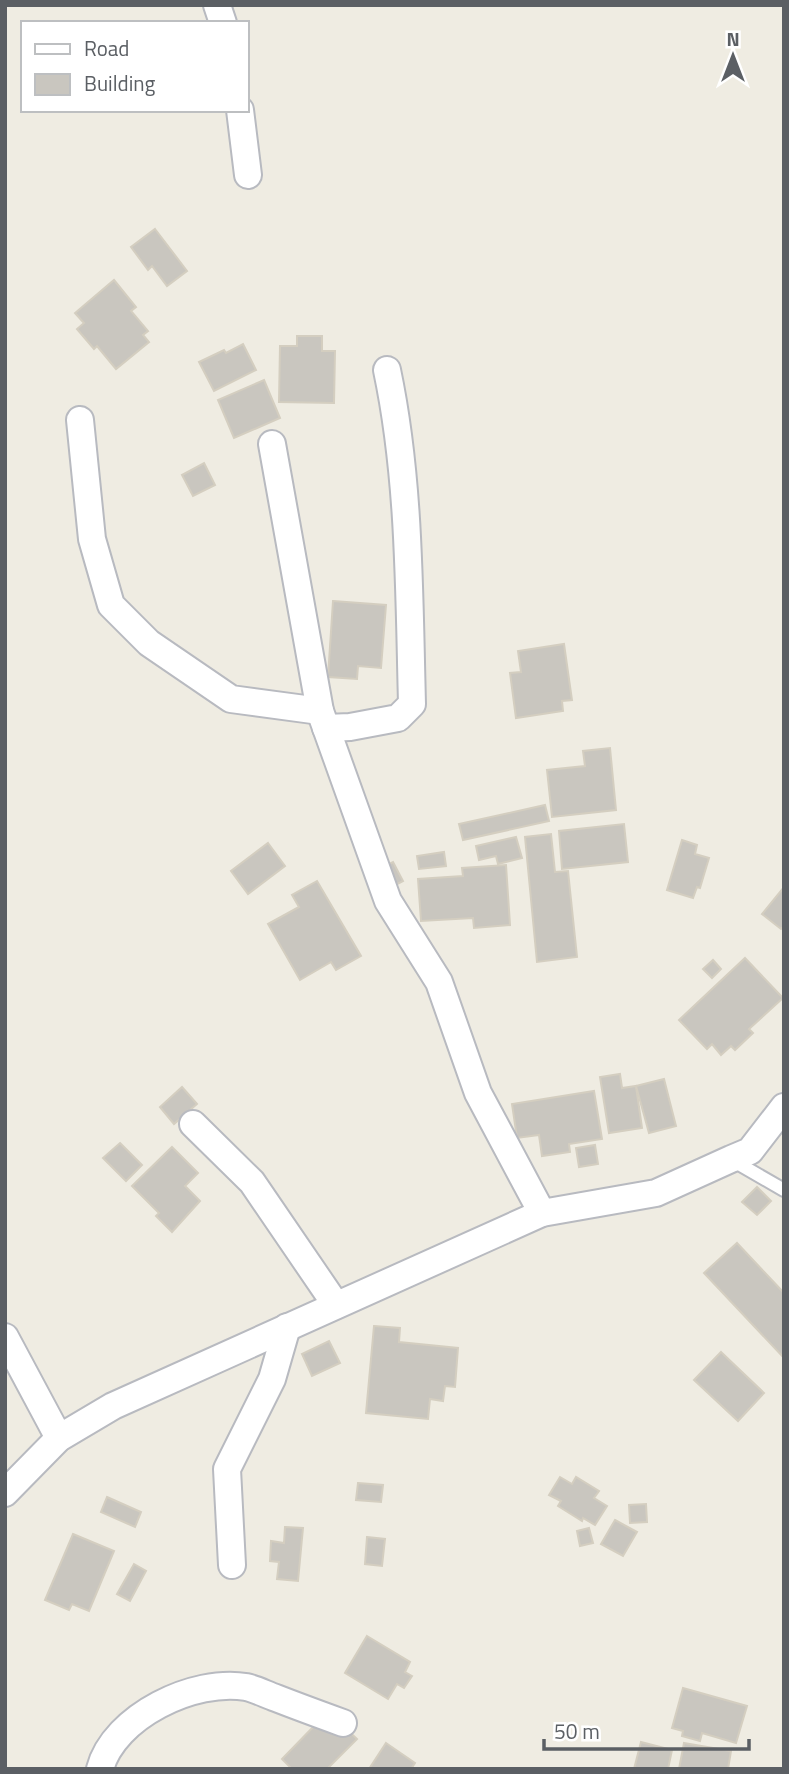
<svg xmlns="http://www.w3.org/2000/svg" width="789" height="1774" font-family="'Titillium Web',sans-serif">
  <rect width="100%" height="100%" fill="#efece2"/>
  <g fill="#c9c6bf" stroke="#d4cec0" stroke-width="2">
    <path d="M 155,229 L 187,271 L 167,286 L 152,266 L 148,270 L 131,247 Z"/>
    <path d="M 114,280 L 136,307 L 131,311 L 148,331 L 143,335 L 149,342 L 116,369 L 97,346 L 94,349 L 77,329 L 84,323 L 75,313 Z"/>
    <path d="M 297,336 L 322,336 L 322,351 L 335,351 L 334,403 L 279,402 L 280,346 L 297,346 Z"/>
    <path d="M 243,344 L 256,370 L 214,391 L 199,362 L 224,350 L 226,353 Z"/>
    <path d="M 264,380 L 280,418 L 234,438 L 218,400 Z"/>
    <path d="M 204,463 L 215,485 L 193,496 L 182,475 Z"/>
    <path d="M 333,601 L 386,605 L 381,668 L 358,666 L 357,679 L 328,677 Z"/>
    <path d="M 564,644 L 572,700 L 562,701 L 563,711 L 516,718 L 510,673 L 521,672 L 518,651 Z"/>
    <path d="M 610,748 L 616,810 L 552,817 L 547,770 L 585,766 L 583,751 Z"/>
    <path d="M 545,805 L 549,821 L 463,840 L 459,824 Z"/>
    <path d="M 624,824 L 628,862 L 562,869 L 559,831 Z"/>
    <path d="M 551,834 L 555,872 L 568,871 L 577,957 L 537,962 L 525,837 Z"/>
    <path d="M 516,837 L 522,858 L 498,864 L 496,856 L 479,860 L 476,846 Z"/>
    <path d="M 682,840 L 697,845 L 695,854 L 709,858 L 700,888 L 697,887 L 693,898 L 667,890 Z"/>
    <path d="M 268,843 L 285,866 L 248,894 L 231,871 Z"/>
    <path d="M 444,852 L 446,866 L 419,869 L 417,856 Z"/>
    <path d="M 393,862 L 403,881 L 390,888 L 379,869 Z"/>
    <path d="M 506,865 L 510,925 L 474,928 L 473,918 L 421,921 L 418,879 L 463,876 L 462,868 Z"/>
    <path d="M 317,881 L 361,956 L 336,970 L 331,962 L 300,980 L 268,924 L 299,907 L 292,895 Z"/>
    <path d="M 784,887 L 784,926 L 781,929 L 762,914 Z"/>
    <path d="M 745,958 L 783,998 L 749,1029 L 753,1033 L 735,1050 L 731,1046 L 721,1055 L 712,1044 L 707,1049 L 679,1020 Z"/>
    <path d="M 713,960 L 721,969 L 712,978 L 703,969 Z"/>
    <path d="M 620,1074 L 622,1088 L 636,1086 L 642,1128 L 609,1133 L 600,1077 Z"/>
    <path d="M 664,1079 L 676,1126 L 649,1133 L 636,1086 Z"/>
    <path d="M 182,1087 L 197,1104 L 174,1124 L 160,1107 Z"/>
    <path d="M 594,1091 L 602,1139 L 569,1144 L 570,1152 L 542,1156 L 539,1135 L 517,1138 L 512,1104 Z"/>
    <path d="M 120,1143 L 142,1165 L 126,1181 L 103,1158 Z"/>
    <path d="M 595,1145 L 598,1164 L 579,1167 L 576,1148 Z"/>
    <path d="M 172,1147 L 198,1173 L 185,1186 L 200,1201 L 172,1232 L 156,1216 L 159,1213 L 132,1186 Z"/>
    <path d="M 757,1187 L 771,1201 L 757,1215 L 742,1202 Z"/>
    <path d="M 737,1243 L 784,1293 L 784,1358 L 704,1273 Z"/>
    <path d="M 374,1326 L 400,1328 L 399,1342 L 458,1348 L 455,1387 L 445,1386 L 443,1401 L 430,1399 L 428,1419 L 366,1413 Z"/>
    <path d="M 329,1341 L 340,1363 L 312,1376 L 302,1354 Z"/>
    <path d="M 721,1352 L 764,1393 L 738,1421 L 694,1380 Z"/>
    <path d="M 560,1477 L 572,1484 L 576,1477 L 599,1491 L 594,1498 L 607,1506 L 595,1525 L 583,1518 L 582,1521 L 558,1506 L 561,1501 L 549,1495 Z"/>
    <path d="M 358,1483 L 383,1485 L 381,1502 L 356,1500 Z"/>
    <path d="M 107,1497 L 141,1512 L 135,1527 L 101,1512 Z"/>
    <path d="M 646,1504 L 647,1522 L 630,1523 L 629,1505 Z"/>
    <path d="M 615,1520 L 637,1532 L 623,1556 L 601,1544 Z"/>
    <path d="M 285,1527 L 303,1528 L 298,1581 L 277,1579 L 279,1562 L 270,1561 L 271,1541 L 284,1543 Z"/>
    <path d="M 589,1528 L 593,1543 L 580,1546 L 577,1531 Z"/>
    <path d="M 73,1534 L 114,1551 L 89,1611 L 72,1604 L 69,1610 L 45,1600 Z"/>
    <path d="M 367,1537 L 385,1539 L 382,1566 L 365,1564 Z"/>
    <path d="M 134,1564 L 146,1571 L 130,1601 L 117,1594 Z"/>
    <path d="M 367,1636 L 410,1662 L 405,1672 L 412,1676 L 404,1688 L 397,1684 L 388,1699 L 345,1673 Z"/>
    <path d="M 683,1688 L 747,1706 L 736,1743 L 702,1733 L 700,1741 L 682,1736 L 683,1731 L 672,1728 Z"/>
    <path d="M 321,1719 L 342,1725 L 357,1739 L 329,1767 L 331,1769 L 292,1769 L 282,1759 Z"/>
    <path d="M 641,1742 L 672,1750 L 668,1769 L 634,1769 Z"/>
    <path d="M 386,1743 L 415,1763 L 411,1769 L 369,1769 Z"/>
    <path d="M 684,1743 L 731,1751 L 728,1769 L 679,1769 Z"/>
  </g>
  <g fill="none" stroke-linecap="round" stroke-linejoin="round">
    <g stroke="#b8bac0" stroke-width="16">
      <path id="lane" d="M 732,1160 L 784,1190"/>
    </g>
    <g stroke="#b8bac0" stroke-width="30">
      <g id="street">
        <path d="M 217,5 L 223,23"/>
        <path d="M 240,110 L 248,175"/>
        <path d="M 80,420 L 92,539 L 111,605 L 149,643 L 231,699 L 320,711"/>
        <path d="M 272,444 L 320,711 L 388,901 L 439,982 L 478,1093 L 542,1213"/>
        <path d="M 326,728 L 350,727 L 398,718 L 412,704 C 409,592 410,479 387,370"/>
        <path d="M 193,1124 L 252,1182 L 336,1305"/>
        <path d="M 5,1337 L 59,1438"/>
        <path d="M 5,1493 L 59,1438 L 113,1406 L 542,1213 L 656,1193 L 731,1159 L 750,1151 L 784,1107"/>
        <path d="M 232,1565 L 227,1469 L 272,1379 L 287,1327"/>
        <path d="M 100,1769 C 114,1716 195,1678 246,1687 C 256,1689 267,1695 276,1698 C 299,1707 321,1715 343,1723"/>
      </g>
    </g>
    <use href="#lane" stroke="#fff" stroke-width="12"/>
    <use href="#street" stroke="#fff" stroke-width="26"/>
  </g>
  <rect width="789" height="1774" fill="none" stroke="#5b5f64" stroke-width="14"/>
  <rect x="21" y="21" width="228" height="91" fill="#ffffff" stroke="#bdbfc1" stroke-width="2"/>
  <rect x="35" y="44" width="35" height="10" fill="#ffffff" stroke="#bdbfc1" stroke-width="2"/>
  <text x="84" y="56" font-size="21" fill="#5b5f64">Road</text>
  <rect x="35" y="74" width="35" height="21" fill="#c9c6bf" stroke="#bdbfc1" stroke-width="2"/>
  <text x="84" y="91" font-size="21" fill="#5b5f64">Building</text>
  <g transform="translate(733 56)" stroke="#ffffff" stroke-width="5" paint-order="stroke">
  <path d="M0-5L12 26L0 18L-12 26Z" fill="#5b5f64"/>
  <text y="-10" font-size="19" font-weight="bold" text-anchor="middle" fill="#5b5f64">N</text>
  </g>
  <path d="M544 1739v10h205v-10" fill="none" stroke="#5b5f64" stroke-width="3.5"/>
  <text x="554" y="1739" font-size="21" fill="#5b5f64" stroke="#ffffff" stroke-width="5" paint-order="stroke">50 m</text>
</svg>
